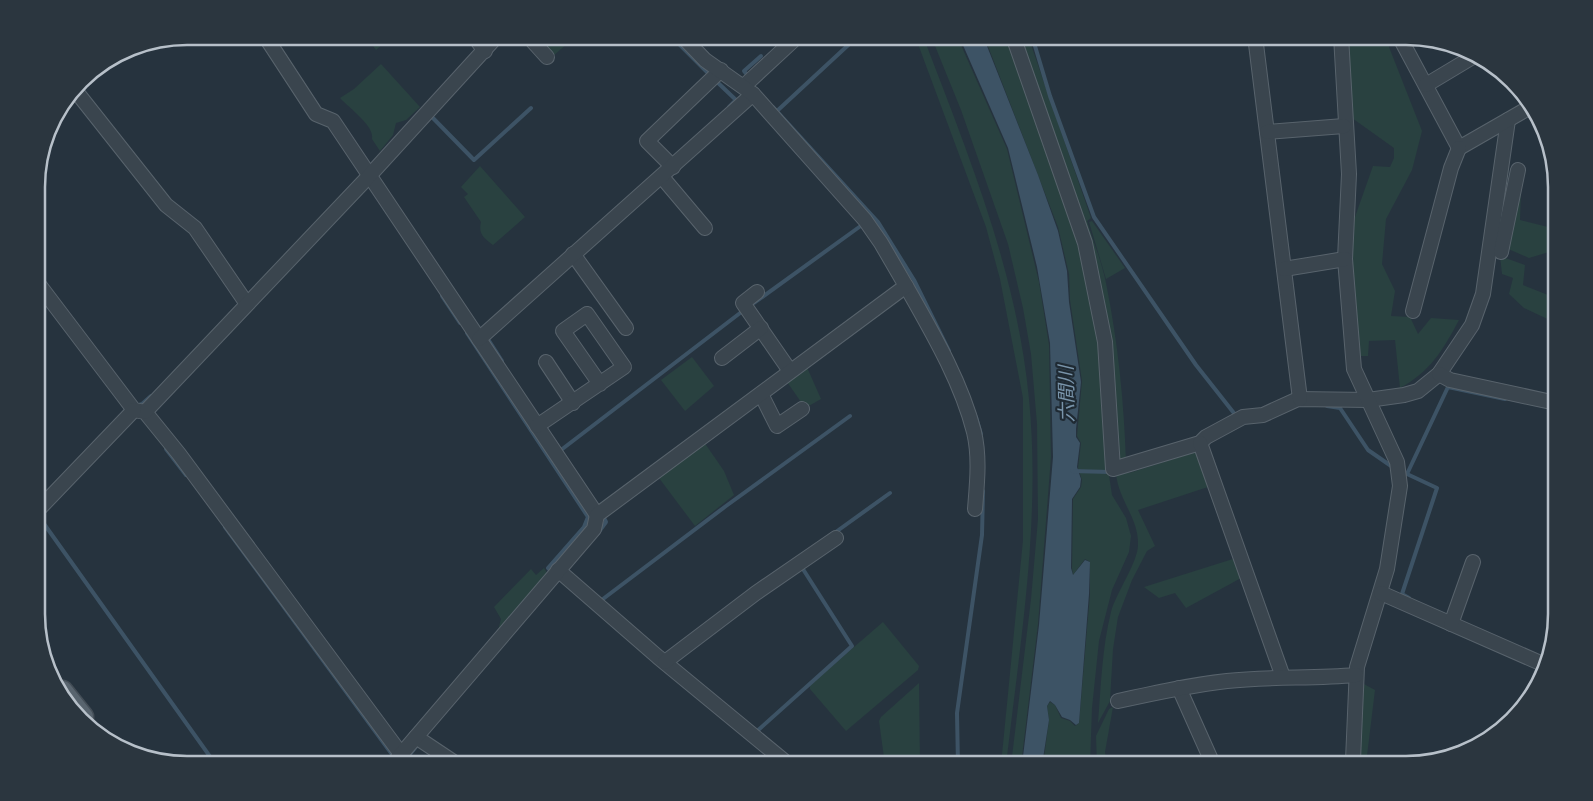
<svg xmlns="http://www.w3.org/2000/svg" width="1593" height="801" font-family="Jost,'Noto Sans JP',sans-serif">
  <rect width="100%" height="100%" fill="#26333e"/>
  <g fill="#294140">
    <path d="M 366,36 L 392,36 L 376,50 Z"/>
    <path d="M 534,36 L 576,36 L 553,56 Z"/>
    <path d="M 915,36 L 923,36 C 968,154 1017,272 1029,399 C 1041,520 1020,644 1006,765 L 1001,765 L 1023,540 L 1023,398 L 1000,279 L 986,227 Z"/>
    <path d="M 931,36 L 957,36 L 1007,149 L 1039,282 L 1049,345 L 1051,457 L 1038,624 L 1021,765 L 1011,765 L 1031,599 L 1038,519 L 1037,424 L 1031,354 L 1023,308 L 1008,244 L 961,110 Z"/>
    <path d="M 984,36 L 1009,36 L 1083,254 L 1094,304 L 1107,414 L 1109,475 L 1112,495 L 1126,518 L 1131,536 L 1129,552 L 1112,590 L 1099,641 L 1092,708 L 1090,765 L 1043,765 L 1049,720 L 1047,706 L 1050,702 L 1055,705 L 1061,718 L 1070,721 L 1075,726 L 1079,723 L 1090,594 L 1090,562 L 1085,559 L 1073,575 L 1072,568 L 1073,499 L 1081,487 L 1082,480 L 1078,468 L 1081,443 L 1077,436 L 1082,381 L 1070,300 L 1069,274 L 1058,227 Z"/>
    <path d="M 1016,36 L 1028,36 L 1091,218 L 1087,221 C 1093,241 1102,262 1106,283 C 1118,342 1124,402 1126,462 L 1116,465 L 1104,319 Z"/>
    <path d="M 1346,36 L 1391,36 L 1389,47 L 1422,131 L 1412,170 L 1386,219 L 1382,264 L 1395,291 L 1391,316 L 1410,317 L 1418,334 L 1431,318 L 1459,320 C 1443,350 1430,372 1400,388 L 1395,340 L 1369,341 L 1368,356 L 1360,356 L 1356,333 L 1349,234 L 1373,166 L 1390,167 L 1394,158 L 1394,148 L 1352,118 Z"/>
    <path d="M 381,64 L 420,107 L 406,120 L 396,123 L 393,135 L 380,151 L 372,139 C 375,126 349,108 340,98 L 354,89 Z"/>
    <path d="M 480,166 L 525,217 L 493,245 C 484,238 478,234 481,222 L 464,197 L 468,194 L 461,187 Z"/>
    <path d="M 1516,194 L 1521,194 L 1520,220 L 1556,229 L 1556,258 L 1549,252 L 1529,258 L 1506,248 Z"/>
    <path d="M 1092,221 L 1125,268 L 1106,279 L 1089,222 Z"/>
    <path d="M 1500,256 L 1525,265 L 1523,285 L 1548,295 L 1556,282 L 1556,323 L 1524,308 L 1509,294 L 1513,278 L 1502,274 Z"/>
    <path d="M 692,357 L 714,386 L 685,411 L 661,380 Z"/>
    <path d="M 806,365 L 821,399 L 807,407 L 801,402 L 785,379 Z"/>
    <path d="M 704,442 L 724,471 L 734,495 L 695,526 L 656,474 Z"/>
    <path d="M 1199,451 L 1211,486 L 1138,510 L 1155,546 L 1147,551 L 1132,580 L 1118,617 L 1113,649 L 1110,701 L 1098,723 C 1101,686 1102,648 1111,612 C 1116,593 1138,562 1138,545 C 1139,518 1118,500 1116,473 L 1129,473 Z"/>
    <path d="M 1236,558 L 1243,577 L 1186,608 L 1175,593 L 1159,598 L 1144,587 Z"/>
    <path d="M 544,568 L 548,574 L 497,634 L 501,619 L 494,607 L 531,569 L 536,575 Z"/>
    <path d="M 883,622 L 919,666 L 918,670 L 846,731 L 810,689 L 810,685 Z"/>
    <path d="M 919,683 L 920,765 L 885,765 L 879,721 L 881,717 Z"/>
    <path d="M 1362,683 L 1375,690 L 1366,764 L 1358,764 Z"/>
    <path d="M 1113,707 L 1105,752 L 1107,765 L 1097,765 L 1096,736 L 1109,709 Z"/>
  </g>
  <path fill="#3d5365" d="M 959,36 L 983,36 L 1038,175 L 1058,231 L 1067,271 L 1069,302 L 1081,382 L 1076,429 L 1076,437 L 1080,443 L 1077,467 L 1081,479 L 1080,487 L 1072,499 L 1071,568 L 1073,575 L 1085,560 L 1090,562 L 1089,594 L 1079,723 L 1076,725 L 1070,720 L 1062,717 L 1055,705 L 1050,701 L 1047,706 L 1049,720 L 1042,765 L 1022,765 L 1039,625 L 1053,457 L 1050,343 L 1037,267 L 1008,148 Z"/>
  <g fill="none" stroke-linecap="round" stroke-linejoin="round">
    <g stroke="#3d5365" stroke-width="4">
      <path d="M 671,36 L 710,75"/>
      <path d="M 1032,36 L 1050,96 L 1094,217 L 1196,365 L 1237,417"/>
      <path d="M 748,76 L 744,71 L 761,56"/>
      <path d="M 715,80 L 736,100 L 729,107"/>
      <path d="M 773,107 L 878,222 L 914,280 L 949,351"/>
      <path d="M 777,111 L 858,36"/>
      <path d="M 430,115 L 474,160 L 531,108"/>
      <path d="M 442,296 L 460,323"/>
      <path d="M 754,303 L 862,225"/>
      <path d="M 467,333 L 588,517 L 584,527 L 548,568 L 553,573"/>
      <path d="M 486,336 L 502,361"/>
      <path d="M 139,405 L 142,404 L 151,396"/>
      <path d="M 1327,406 L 1340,408 L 1368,450 L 1394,468"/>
      <path d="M 976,417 L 981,434"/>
      <path d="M 166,449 L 186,475"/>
      <path d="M 561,450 L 744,310"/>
      <path d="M 1072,471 L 1110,472"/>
      <path d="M 1401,471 L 1407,474 L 1448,387 L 1505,399"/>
      <path d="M 1407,474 L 1437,488 L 1402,594 L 1409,598"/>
      <path d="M 37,514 L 216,765"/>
      <path d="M 225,527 L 394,757"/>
      <path d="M 598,533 L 606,522 L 602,514"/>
      <path d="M 833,534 L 890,493"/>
      <path d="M 599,602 L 726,506 L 850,416"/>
      <path d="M 756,732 L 852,646 L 801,566"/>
      <path d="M 401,765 L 420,742"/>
      <path d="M 958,765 L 957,713 L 982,535 L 983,491"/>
    </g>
    <g stroke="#58636c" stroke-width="16">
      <g id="minor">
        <path d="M 265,36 L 316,114 L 333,121 L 597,515"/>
        <path d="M 474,36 L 485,51"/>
        <path d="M 528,36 L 547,57"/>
        <path d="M 1013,36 L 1085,243 L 1105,342 L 1113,469 L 1200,443 L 1206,437 L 1243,417 L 1263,415 L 1298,399 L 1368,400 L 1404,395 L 1418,391 L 1439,374 L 1472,325 L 1483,294 L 1508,120"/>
        <path d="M 1255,36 L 1300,399"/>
        <path d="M 1341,36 L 1349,174 L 1345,259 L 1354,369 L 1397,462 L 1400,486 L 1387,569 L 1357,667 L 1353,760 L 1355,764"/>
        <path d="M 1399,36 L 1459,148 L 1532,106"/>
        <path d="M 1426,85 L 1476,55"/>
        <path d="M 744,86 L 798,36"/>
        <path d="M 75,90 L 166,205 L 195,228 L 247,304"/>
        <path d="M 1267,132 L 1344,126"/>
        <path d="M 673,167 L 647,141 L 721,70"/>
        <path d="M 662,177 L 705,228"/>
        <path d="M 1501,252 L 1518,170"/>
        <path d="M 573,254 L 626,328"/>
        <path d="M 1284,269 L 1345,259"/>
        <path d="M 37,282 L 134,410 L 145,412 L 179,454 L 401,754"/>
        <path d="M 906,286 C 932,332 961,381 974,432 C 980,457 977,484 975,509"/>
        <path d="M 757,292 L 743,303 L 790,371"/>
        <path d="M 1413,311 L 1451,168 L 1459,148"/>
        <path d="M 479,339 L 753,94"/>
        <path d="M 722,358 L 761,328"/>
        <path d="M 546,362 L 573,403"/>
        <path d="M 1439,374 L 1450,380 L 1556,403"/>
        <path d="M 761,394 L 777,426 L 802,409"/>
        <path d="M 145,412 L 370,175 L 497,36"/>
        <path d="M 537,426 L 624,367 L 587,314 L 563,331 L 600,384"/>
        <path d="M 1200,443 L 1283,677"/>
        <path d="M 37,511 L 134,410"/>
        <path d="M 558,570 L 658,657 L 789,765"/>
        <path d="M 1381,593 L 1545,665"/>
        <path d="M 1451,624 L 1473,562"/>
        <path d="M 665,662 L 756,593 L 836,538"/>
        <path d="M 1179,688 L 1213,764"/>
        <path d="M 1118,701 C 1154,693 1190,685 1227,681 C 1270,676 1313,679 1356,675"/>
        <path d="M 416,737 L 458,765"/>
        <path d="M 392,765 L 594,529 L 597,515 L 906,286 L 881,243 L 865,220 L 753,94 L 705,60 L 682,36"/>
      </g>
    </g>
    <g stroke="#444e57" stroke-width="25">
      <path id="primary" d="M 62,692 L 82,717"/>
    </g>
    <use href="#minor" stroke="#3a454e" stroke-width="14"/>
    <use href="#primary" stroke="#58646e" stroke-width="22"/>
  </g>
  <g text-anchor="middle" stroke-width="4.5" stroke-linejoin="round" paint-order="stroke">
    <g font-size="19" font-style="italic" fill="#7994aa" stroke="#1f2a33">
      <text transform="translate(1066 394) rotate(-91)" y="7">六間川</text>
    </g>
  </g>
  <path d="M0 0H1593V801H0ZM187 45H1406A142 142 0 0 1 1548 187V614A142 142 0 0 1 1406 756H187A142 142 0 0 1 45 614V187A142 142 0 0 1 187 45Z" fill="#2b363f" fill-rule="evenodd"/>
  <path fill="none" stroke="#b7c0c9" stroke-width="2.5" d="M187 45H1406A142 142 0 0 1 1548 187V614A142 142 0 0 1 1406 756H187A142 142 0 0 1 45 614V187A142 142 0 0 1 187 45Z"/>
</svg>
